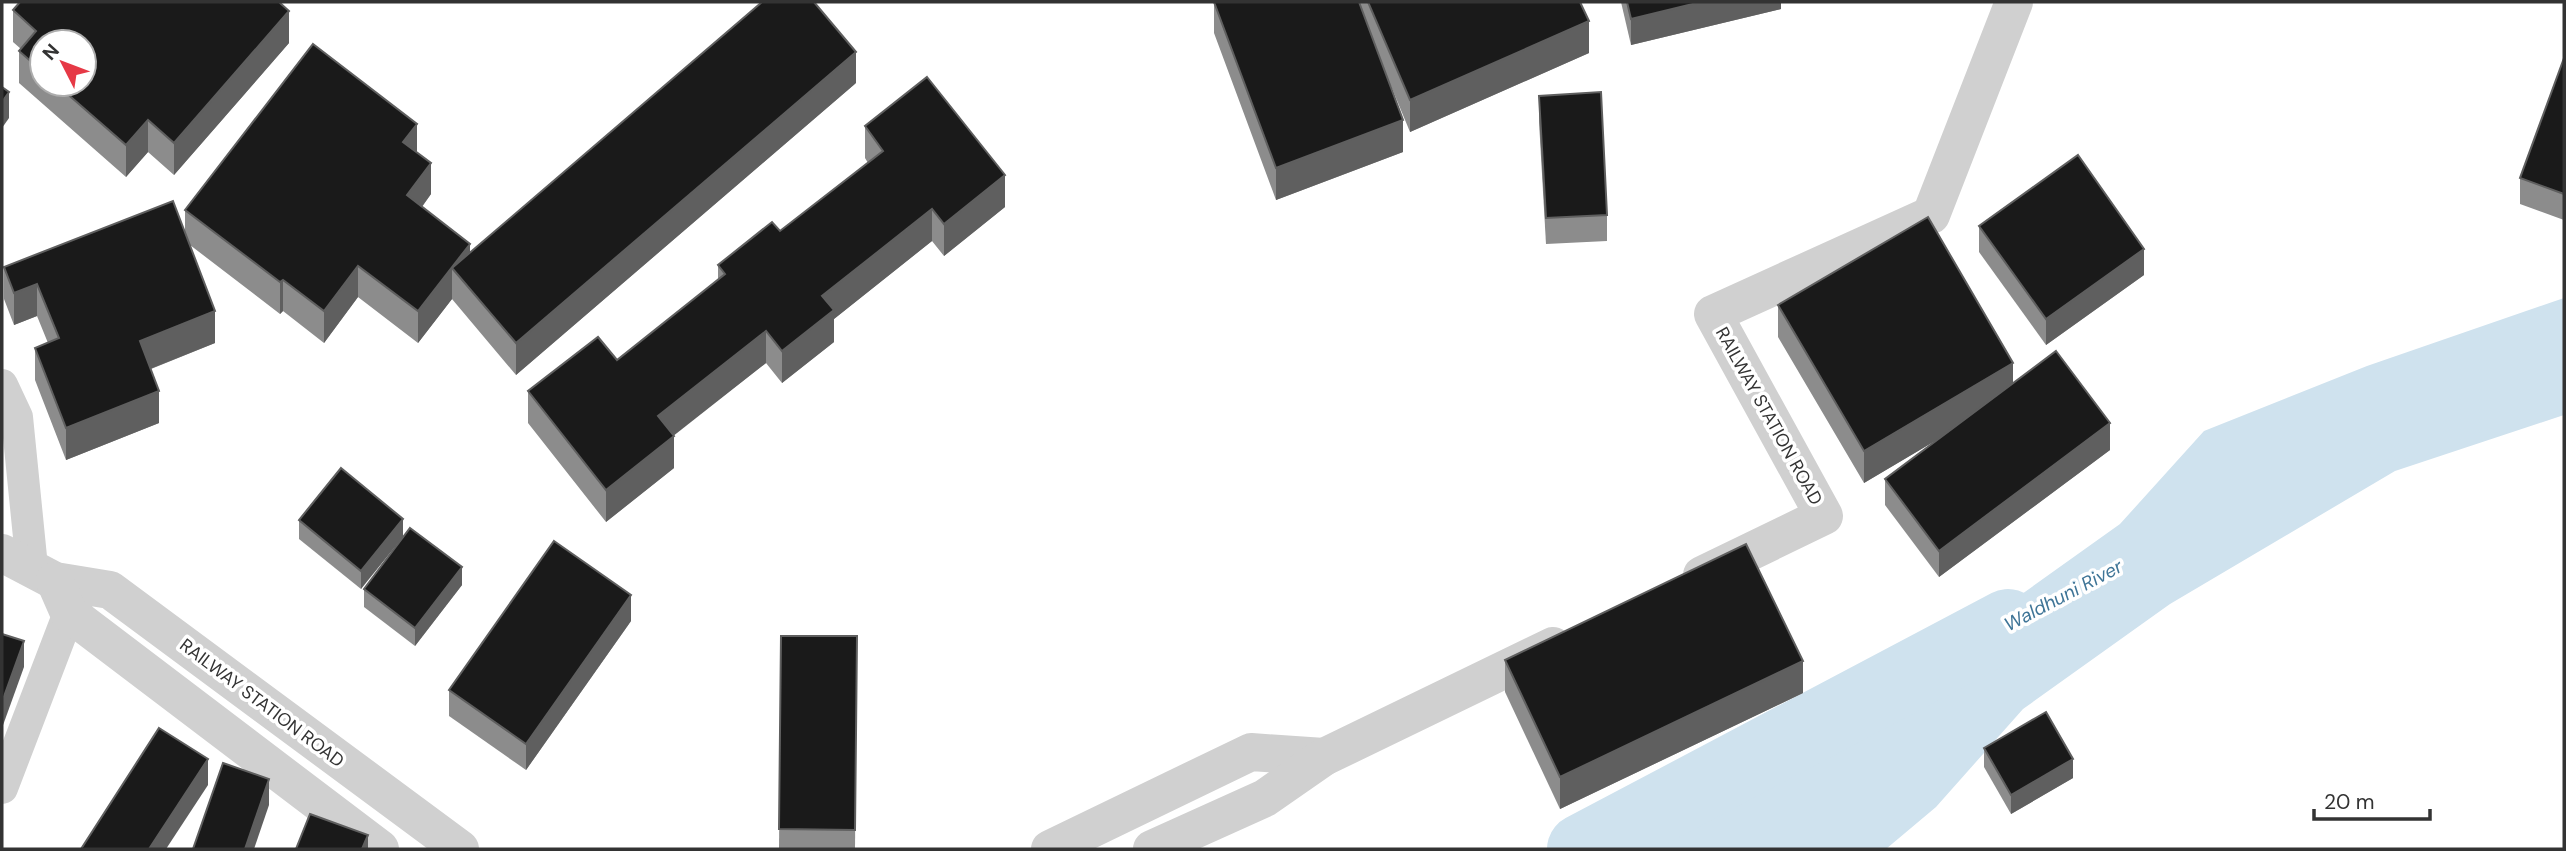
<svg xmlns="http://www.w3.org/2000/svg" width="2566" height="851" font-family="'DM Sans',sans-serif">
  <rect width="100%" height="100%" fill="#fff"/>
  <path fill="#cfe2ee" d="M 2564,298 L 2564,415 L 2395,471 L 2170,604 L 2023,709 L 1936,807 L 1886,849 L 1619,849 L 1663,826 L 1772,783 L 2022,594 L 2120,524 L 2204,431 L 2367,366 Z"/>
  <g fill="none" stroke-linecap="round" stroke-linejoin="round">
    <path stroke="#cfe2ee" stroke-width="70" d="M 1582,849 L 2008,624"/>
    <g stroke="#d0d0d0" stroke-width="32">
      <path d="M 2,385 L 17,417 L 32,567"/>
      <path d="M 2,788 L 69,613 L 82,593"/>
    </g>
    <g stroke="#d0d0d0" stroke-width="38">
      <path d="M 2,553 L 55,581 L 110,590 L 460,849"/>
      <path d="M 1702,575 L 1824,516 L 1713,314 L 1931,215 L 2014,2"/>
      <path d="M 55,581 L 69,613 L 380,849"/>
      <path d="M 1050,849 L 1251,752 L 1324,757"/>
      <path d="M 1152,849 L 1265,798 L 1324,757 L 1553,646"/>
    </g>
  </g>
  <g fill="#8c8c8c" fill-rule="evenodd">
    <path d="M 18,2 L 279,2 L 289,43 L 174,175 L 148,152 L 126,177 L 19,83 L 19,51 L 21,49 L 13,42 L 13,10 L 20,3 ZM 42,42 L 84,84 L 42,84 Z"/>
    <path d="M 1214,2 L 1360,3 L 1360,2 L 1580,2 L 1589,53 L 1410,132 L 1391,86 L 1403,152 L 1276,200 L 1214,33 Z"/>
    <path d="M 1621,2 L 1781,2 L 1781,9 L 1631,45 Z"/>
    <path d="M 2564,58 L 2564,220 L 2520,204 L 2520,178 Z"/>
    <path d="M 856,83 L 516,375 L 452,299 L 418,343 L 358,297 L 324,343 L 283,311 L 280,314 L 190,245 L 215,343 L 151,369 L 159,423 L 66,460 L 35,380 L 35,348 L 48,343 L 37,316 L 14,325 L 4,299 L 4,267 L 185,234 L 185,210 L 417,152 L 431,194 L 422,207 L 470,253 Z"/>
    <path d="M 1539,96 L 1607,215 L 1607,241 L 1546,244 L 1539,122 Z"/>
    <path d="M 865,126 L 1005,207 L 944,256 L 932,241 L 834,319 L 834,342 L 782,383 L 766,363 L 673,435 L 674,468 L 606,522 L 528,423 L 528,391 L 617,360 L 718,280 L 718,265 L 780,231 L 868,163 L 865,158 Z"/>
    <path d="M 1979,226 L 2144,275 L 2046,345 L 1979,252 Z"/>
    <path d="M 1778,305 L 2013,383 L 2110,450 L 1939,577 L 1885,505 L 1885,479 L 1938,439 L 1864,483 L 1778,337 Z"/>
    <path d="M 403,519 L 361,589 L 299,539 L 299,520 Z"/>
    <path d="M 462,585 L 415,646 L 364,607 L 364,589 Z"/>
    <path d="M 631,621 L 526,770 L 449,716 L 449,690 Z"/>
    <path d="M 781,636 L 857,636 L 855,849 L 779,849 Z"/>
    <path d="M 1505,660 L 1803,693 L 1560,809 L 1505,692 Z"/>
    <path d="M 1984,748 L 2073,778 L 2011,814 L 1984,767 Z"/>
  </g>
  <g fill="#5f5f5f">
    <path d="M 1701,2 L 1781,2 L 1781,9 L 1631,45 L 1631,19 Z"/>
    <path d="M 289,11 L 289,43 L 174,175 L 174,143 Z"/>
    <path d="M 1589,21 L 1589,53 L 1410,132 L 1410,100 Z"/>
    <path d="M 856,52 L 856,83 L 516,375 L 516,343 Z"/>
    <path d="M 9,92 L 9,118 L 2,128 L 2,102 Z"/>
    <path d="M 148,120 L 148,152 L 126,177 L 126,145 Z"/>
    <path d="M 1403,120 L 1403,152 L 1276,200 L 1276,168 Z"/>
    <path d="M 417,124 L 417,155 L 403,142 Z"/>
    <path d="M 431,163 L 431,194 L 407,227 L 407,195 Z"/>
    <path d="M 1005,175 L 1005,207 L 944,256 L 944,224 Z"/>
    <path d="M 932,209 L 932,241 L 834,319 L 834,342 L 782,383 L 782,351 L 822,296 Z"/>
    <path d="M 470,244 L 470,275 L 452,268 L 452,299 L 418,343 L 418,311 Z"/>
    <path d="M 2144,249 L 2144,275 L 2046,345 L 2046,319 Z"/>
    <path d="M 358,266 L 358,297 L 324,343 L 324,311 Z"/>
    <path d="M 283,280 L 283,311 L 280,314 L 280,282 Z"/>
    <path d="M 37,284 L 37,316 L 14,325 L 14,293 Z"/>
    <path d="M 215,311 L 215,343 L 140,373 L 140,341 Z"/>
    <path d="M 766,331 L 766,363 L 658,448 L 658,416 Z"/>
    <path d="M 2013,363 L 2013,395 L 1864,483 L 1864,451 Z"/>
    <path d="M 159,391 L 159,423 L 66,460 L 66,428 Z"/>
    <path d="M 2110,423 L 2110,450 L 1939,577 L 1939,551 Z"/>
    <path d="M 674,436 L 674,468 L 606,522 L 606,490 Z"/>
    <path d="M 403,519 L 403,537 L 361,589 L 361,571 Z"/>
    <path d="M 462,567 L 462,585 L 415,646 L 415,628 Z"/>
    <path d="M 631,595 L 631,621 L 526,770 L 526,744 Z"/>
    <path d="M 24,641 L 24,667 L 2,728 L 2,702 Z"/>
    <path d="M 1803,661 L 1803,693 L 1560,809 L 1560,777 Z"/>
    <path d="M 208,759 L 208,785 L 166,849 L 149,849 Z"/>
    <path d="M 2073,759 L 2073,778 L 2011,814 L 2011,795 Z"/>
    <path d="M 269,779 L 269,805 L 254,849 L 245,849 Z"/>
    <path d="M 368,835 L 368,849 L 362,849 Z"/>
  </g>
  <g fill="#1a1a1a" stroke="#5f5f5f" stroke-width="2">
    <path d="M 20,2 L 279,2 L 289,11 L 174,143 L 148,120 L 126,145 L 56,84 L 84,84 L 84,42 L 42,42 L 42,71 L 19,51 L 36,31 L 13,10 Z"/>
    <path d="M 762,2 L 814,2 L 856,52 L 516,343 L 452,268 Z"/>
    <path d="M 1214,2 L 1359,2 L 1403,120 L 1276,168 Z"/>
    <path d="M 1368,2 L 1580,2 L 1589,21 L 1410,100 Z"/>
    <path d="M 1627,2 L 1701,2 L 1631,19 Z"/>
    <path d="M 313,44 L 417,124 L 403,142 L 431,163 L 407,195 L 470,244 L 418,311 L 358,266 L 324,311 L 283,280 L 280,282 L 185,210 Z"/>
    <path d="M 2564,58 L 2564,194 L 2520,178 Z"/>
    <path d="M 927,77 L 1005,175 L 944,224 L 932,209 L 822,296 L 834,310 L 782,351 L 766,331 L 658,416 L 674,436 L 606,490 L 528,391 L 598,337 L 617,360 L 725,274 L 718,265 L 772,222 L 780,231 L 883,151 L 865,126 Z"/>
    <path d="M 2,87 L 9,92 L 2,102 Z"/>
    <path d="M 1601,92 L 1607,215 L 1546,218 L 1539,96 Z"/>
    <path d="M 2078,155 L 2144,249 L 2046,319 L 1979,226 Z"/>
    <path d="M 173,201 L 215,311 L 140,341 L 159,391 L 66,428 L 35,348 L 59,338 L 37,284 L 14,293 L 4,267 Z"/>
    <path d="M 1928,217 L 2013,363 L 1864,451 L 1778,305 Z"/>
    <path d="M 2056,351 L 2110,423 L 1939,551 L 1885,479 Z"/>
    <path d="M 341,468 L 403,519 L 361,571 L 299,520 Z"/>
    <path d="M 410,528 L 462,567 L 415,628 L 364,589 Z"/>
    <path d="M 554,541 L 631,595 L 526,744 L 449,690 Z"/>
    <path d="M 1746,544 L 1803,661 L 1560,777 L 1505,660 Z"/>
    <path d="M 2,634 L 24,641 L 2,702 Z"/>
    <path d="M 781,636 L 857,636 L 855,830 L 779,829 Z"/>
    <path d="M 2046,712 L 2073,759 L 2011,795 L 1984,748 Z"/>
    <path d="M 159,728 L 208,759 L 149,849 L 81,849 Z"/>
    <path d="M 223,763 L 269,779 L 245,849 L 193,849 Z"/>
    <path d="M 310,814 L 368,835 L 362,849 L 296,849 Z"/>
  </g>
  <g text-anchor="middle" stroke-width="7" stroke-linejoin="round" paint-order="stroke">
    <g font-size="18" fill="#333" stroke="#fff">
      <text transform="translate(1769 416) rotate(61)" y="6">RAILWAY STATION ROAD</text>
      <text transform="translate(262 703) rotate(37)" y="6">RAILWAY STATION ROAD</text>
    </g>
    <g font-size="19" font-style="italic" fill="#3f7597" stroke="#fff">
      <text transform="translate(2063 595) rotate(-28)" y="7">Waldhuni River</text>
    </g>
  </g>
  <rect width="2566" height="851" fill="none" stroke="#333333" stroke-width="7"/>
  <g transform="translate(63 63) rotate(312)"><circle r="33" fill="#ffffff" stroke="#adadad" stroke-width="2"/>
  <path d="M0-5L12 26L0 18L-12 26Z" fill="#e63946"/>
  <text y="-10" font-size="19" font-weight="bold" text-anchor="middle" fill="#333333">N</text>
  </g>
  <path d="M2314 809v10h116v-10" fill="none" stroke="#333333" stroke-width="3.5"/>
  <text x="2324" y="809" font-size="21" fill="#333333" stroke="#ffffff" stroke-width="5" paint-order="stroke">20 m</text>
</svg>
